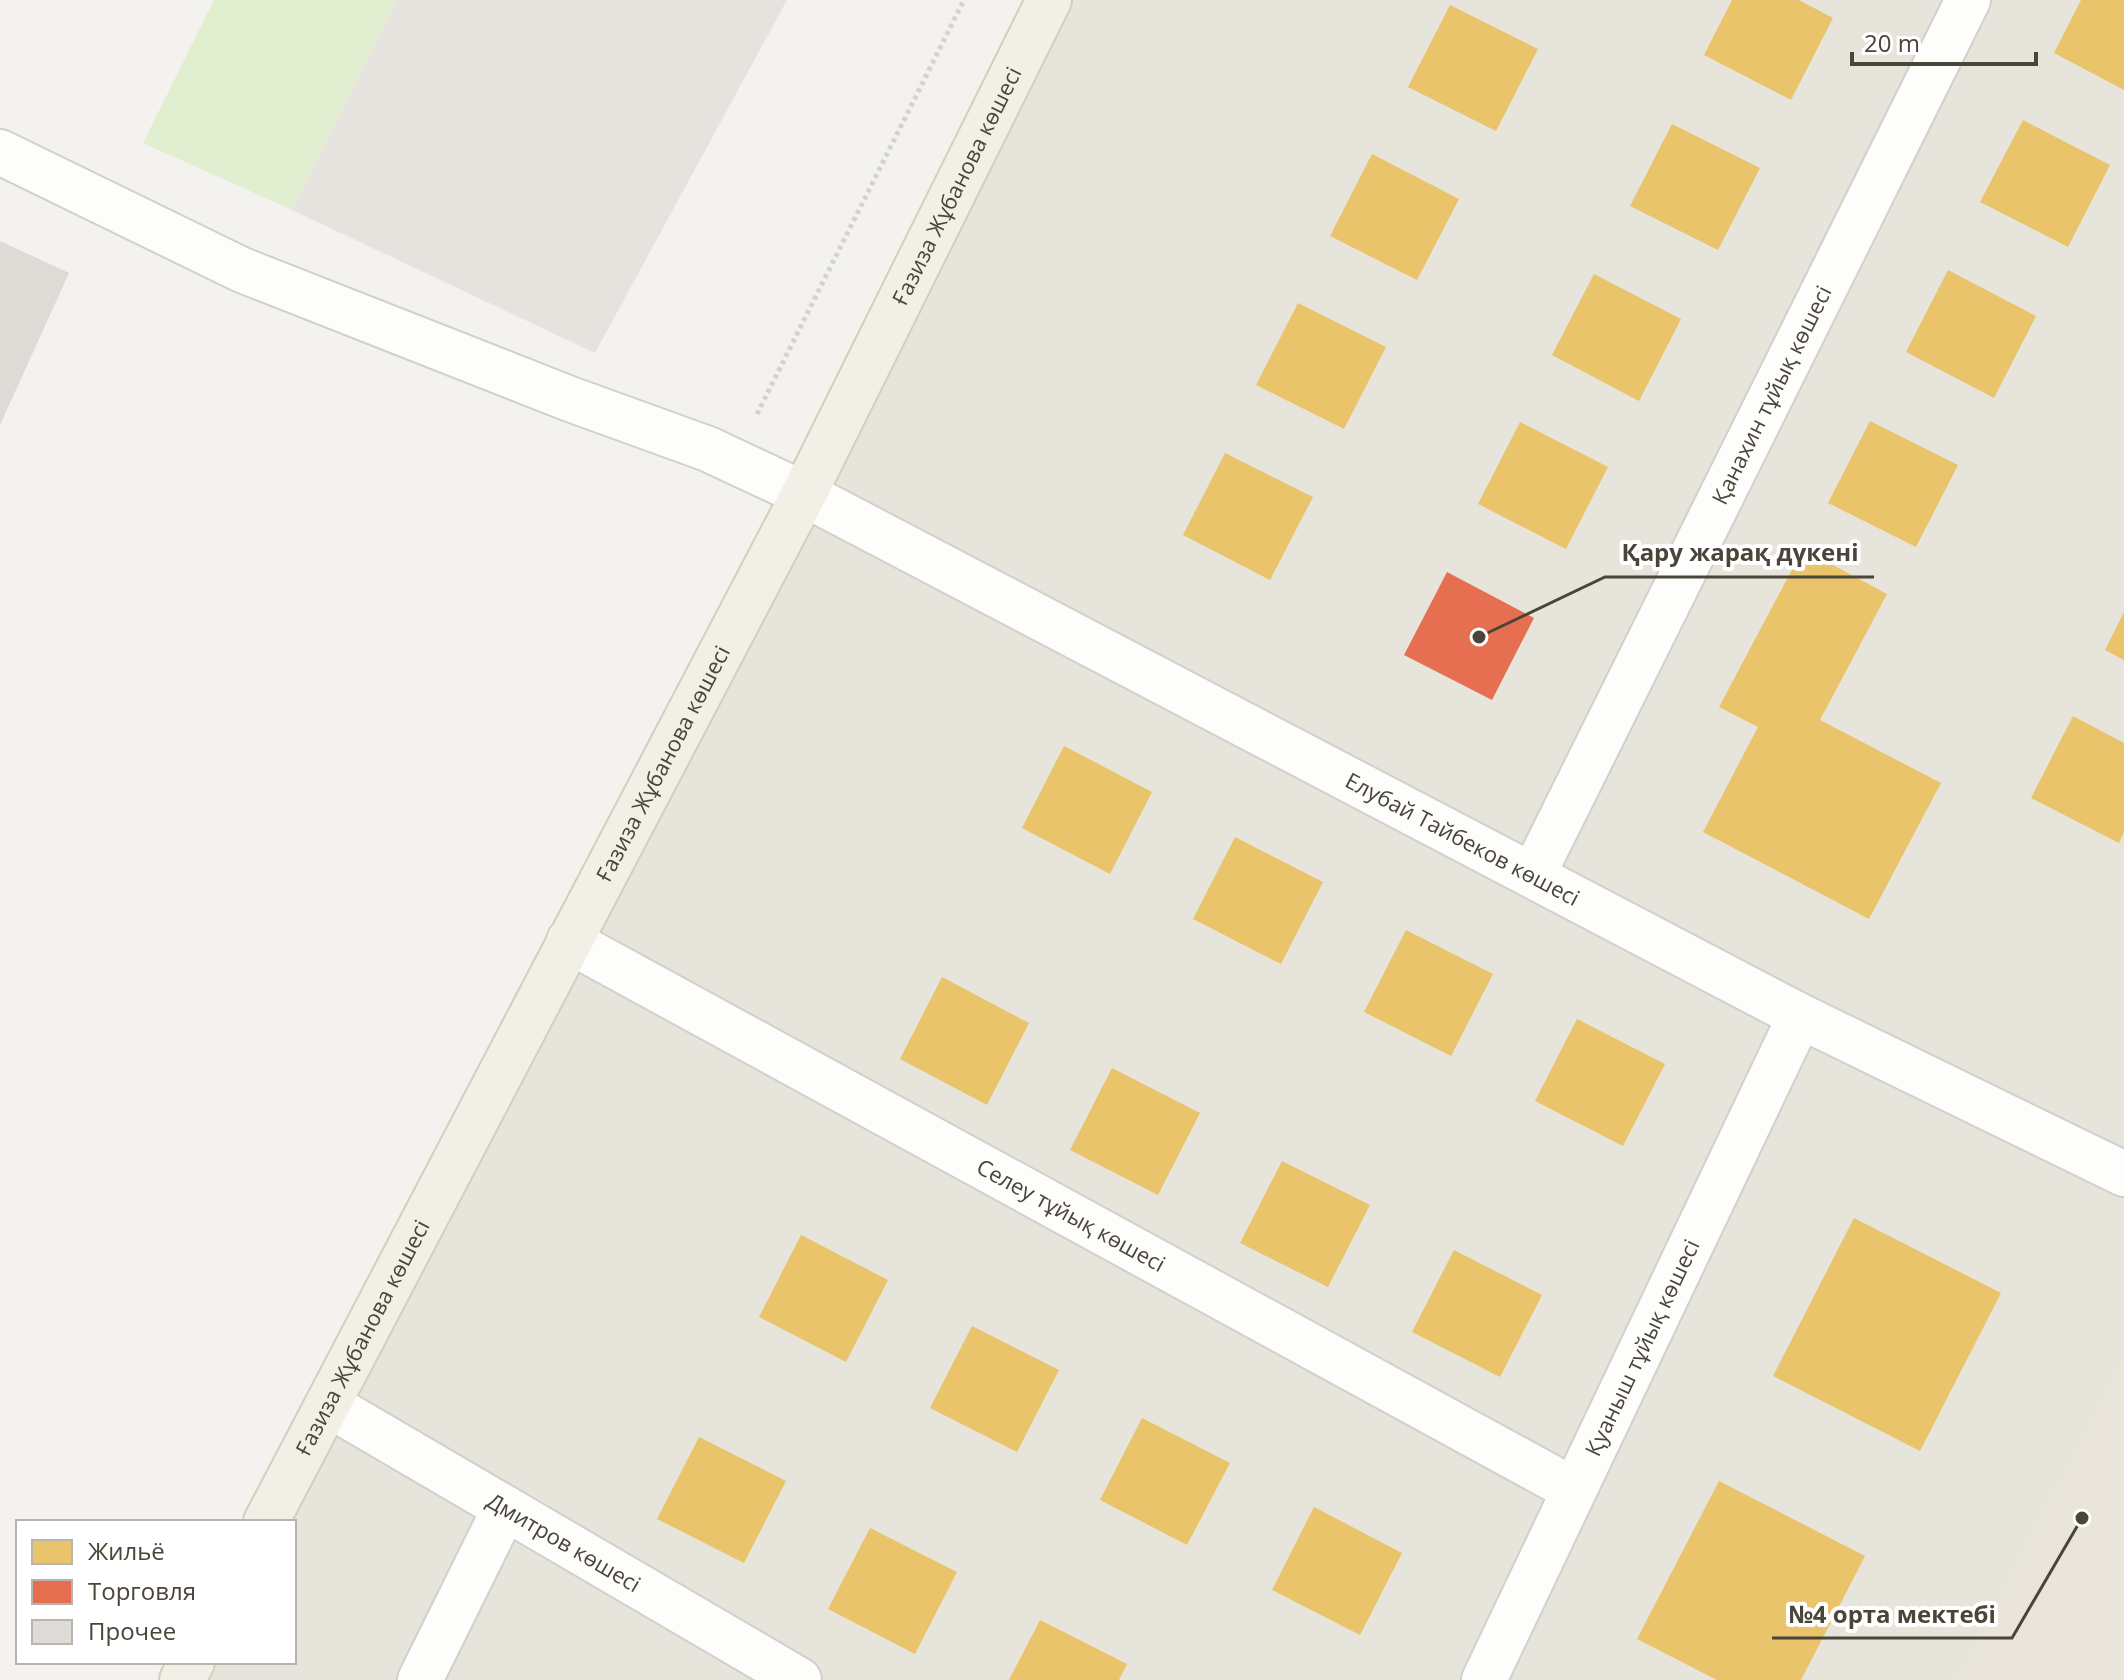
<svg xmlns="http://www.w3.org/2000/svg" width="2124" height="1680" font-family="'Open Sans',sans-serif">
  <rect width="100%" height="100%" fill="#f4f2ee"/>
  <path fill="#e7e4dc" d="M 1049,0 L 2124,0 L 2124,1680 L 182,1680 L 192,1662 L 294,1662 L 294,1522 L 266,1522 Z"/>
  <path fill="#eae5da" d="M 2124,1356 L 2124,1680 L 1955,1680 Z"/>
  <path fill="#e1eecf" d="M 214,0 L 397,0 L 292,210 L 143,143 Z"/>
  <path fill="#e6e3df" d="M 397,0 L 787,0 L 595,353 L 292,210 Z"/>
  <g fill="#e9c46a">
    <path d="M 1732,0 L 1799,0 L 1833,18 L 1791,100 L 1704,55 Z"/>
    <path d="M 2081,0 L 2124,0 L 2124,90 L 2054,53 Z"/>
    <path d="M 1450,5 L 1538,49 L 1496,131 L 1408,87 Z"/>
    <path d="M 2023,120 L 2110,165 L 2068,247 L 1980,202 Z"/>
    <path d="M 1672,124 L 1760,168 L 1718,250 L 1630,206 Z"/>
    <path d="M 1372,154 L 1459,199 L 1417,280 L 1330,236 Z"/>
    <path d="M 1948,270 L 2036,316 L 1994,398 L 1906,352 Z"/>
    <path d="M 1594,274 L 1681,319 L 1639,401 L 1552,355 Z"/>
    <path d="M 1298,303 L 1386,347 L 1344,429 L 1256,385 Z"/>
    <path d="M 1870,421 L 1958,465 L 1916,547 L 1828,503 Z"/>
    <path d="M 1520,422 L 1608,467 L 1566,549 L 1478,504 Z"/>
    <path d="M 1225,453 L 1313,497 L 1270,580 L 1183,535 Z"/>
    <path d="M 1803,549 L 1887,594 L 1820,720 L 1941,783 L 1869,919 L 1703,832 L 1758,727 L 1719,707 Z"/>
    <path d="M 2124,612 L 2124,660 L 2105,650 Z"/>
    <path d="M 2073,716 L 2124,743 L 2124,832 L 2119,843 L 2031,798 Z"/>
    <path d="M 1064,746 L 1152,792 L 1110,874 L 1022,828 Z"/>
    <path d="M 1235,837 L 1323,882 L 1281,964 L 1193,919 Z"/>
    <path d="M 1406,930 L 1493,974 L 1451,1056 L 1364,1012 Z"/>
    <path d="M 942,977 L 1029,1023 L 987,1105 L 900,1059 Z"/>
    <path d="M 1577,1019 L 1665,1064 L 1623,1146 L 1535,1101 Z"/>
    <path d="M 1112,1068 L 1200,1113 L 1158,1195 L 1070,1150 Z"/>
    <path d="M 1282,1161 L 1370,1205 L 1328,1287 L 1240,1243 Z"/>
    <path d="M 1854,1218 L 2001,1293 L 1920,1451 L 1773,1376 Z"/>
    <path d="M 801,1235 L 888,1280 L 846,1362 L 759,1317 Z"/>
    <path d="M 1454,1250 L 1542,1295 L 1500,1377 L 1412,1332 Z"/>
    <path d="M 972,1326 L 1059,1370 L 1017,1452 L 930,1408 Z"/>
    <path d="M 1142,1418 L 1230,1463 L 1187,1545 L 1100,1500 Z"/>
    <path d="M 699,1437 L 786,1481 L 744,1563 L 657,1519 Z"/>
    <path d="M 1719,1481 L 1865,1556 L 1801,1680 L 1717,1680 L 1637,1639 Z"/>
    <path d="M 1314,1507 L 1402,1553 L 1360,1635 L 1272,1590 Z"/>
    <path d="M 870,1528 L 957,1572 L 915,1654 L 828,1609 Z"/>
    <path d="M 1040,1620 L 1127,1664 L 1119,1680 L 1009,1680 Z"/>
  </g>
  <path fill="#e76f51" d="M 1447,572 L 1534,618 L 1492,700 L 1404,655 Z"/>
  <path fill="#dedbd6" d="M 0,241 L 69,273 L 0,425 Z"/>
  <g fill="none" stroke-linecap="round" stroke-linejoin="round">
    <g stroke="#d2d0cb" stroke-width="48">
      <g id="minor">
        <path id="s1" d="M 0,152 L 242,270 L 570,399 L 708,449 L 804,494 L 1800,1016 L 2124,1174"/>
        <path id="s2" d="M 1533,875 L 1968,0"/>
        <path id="s3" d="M 569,941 L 1574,1490"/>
        <path id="s4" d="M 329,1405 L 799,1680"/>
        <path d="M 420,1680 L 505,1508"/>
        <path id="s5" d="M 1484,1680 L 1800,1016"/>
      </g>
    </g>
    <g stroke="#d6cebb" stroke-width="48">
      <g id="major">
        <path id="s6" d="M 266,1522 L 804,494 L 1049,0"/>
        <path d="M 182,1680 L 192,1662"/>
      </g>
    </g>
    <path stroke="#d3d2cc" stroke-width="5" stroke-dasharray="4 4" stroke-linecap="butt" d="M 757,414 L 964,0"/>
    <use href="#minor" stroke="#fdfdfc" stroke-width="44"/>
    <use href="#major" stroke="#f2efe6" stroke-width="44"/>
  </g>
  <g text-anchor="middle" stroke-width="8" stroke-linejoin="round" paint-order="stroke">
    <g font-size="22" fill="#4b4439" stroke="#fff">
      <text dy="8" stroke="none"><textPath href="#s6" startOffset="1504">Ғазиза Жұбанова көшесі</textPath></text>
      <text dy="8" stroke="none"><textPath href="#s2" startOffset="536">Қанахин тұйық көшесі</textPath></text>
      <text dy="8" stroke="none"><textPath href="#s6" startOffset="856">Ғазиза Жұбанова көшесі</textPath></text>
      <text dy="8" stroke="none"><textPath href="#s1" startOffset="1618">Елубай Тайбеков көшесі</textPath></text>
      <text dy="8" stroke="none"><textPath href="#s3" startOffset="572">Селеу тұйық көшесі</textPath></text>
      <text dy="8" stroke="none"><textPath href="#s6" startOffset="208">Ғазиза Жұбанова көшесі</textPath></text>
      <text dy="8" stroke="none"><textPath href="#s5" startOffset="368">Қуаныш тұйық көшесі</textPath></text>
      <text dy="8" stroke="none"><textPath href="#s4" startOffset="272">Дмитров көшесі</textPath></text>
    </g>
  </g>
  <path fill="none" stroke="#4b4439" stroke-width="3" d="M1479 637L1605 577H1874M2082 1518L2012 1638H1772"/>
  <g fill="#4b4439" stroke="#fff" stroke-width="3">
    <circle cx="1479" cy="637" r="8"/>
    <circle cx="2082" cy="1518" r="8"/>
  </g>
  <g font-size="24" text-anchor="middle" font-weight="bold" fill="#4b4439" stroke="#fff" stroke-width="8" stroke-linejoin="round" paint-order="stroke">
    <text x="1740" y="561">Қару жарақ дүкені</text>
    <text x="1892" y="1623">№4 орта мектебі</text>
  </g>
  <rect x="16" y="1520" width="280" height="144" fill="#ffffff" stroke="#b7b4b0" stroke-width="2"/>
  <rect x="32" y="1540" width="40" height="24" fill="#e9c46a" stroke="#b7b4b0" stroke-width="2"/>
  <text x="88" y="1560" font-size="24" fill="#4b4439">Жильё</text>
  <rect x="32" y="1580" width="40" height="24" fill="#e76f51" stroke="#b7b4b0" stroke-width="2"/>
  <text x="88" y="1600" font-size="24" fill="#4b4439">Торговля</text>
  <rect x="32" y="1620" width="40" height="24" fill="#dedbd6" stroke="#b7b4b0" stroke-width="2"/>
  <text x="88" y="1640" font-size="24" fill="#4b4439">Прочее</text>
  <path d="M1852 52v12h184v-12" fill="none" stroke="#4b4439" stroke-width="4"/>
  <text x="1864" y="52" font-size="24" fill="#4b4439" stroke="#ffffff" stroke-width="6" paint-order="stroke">20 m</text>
</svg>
